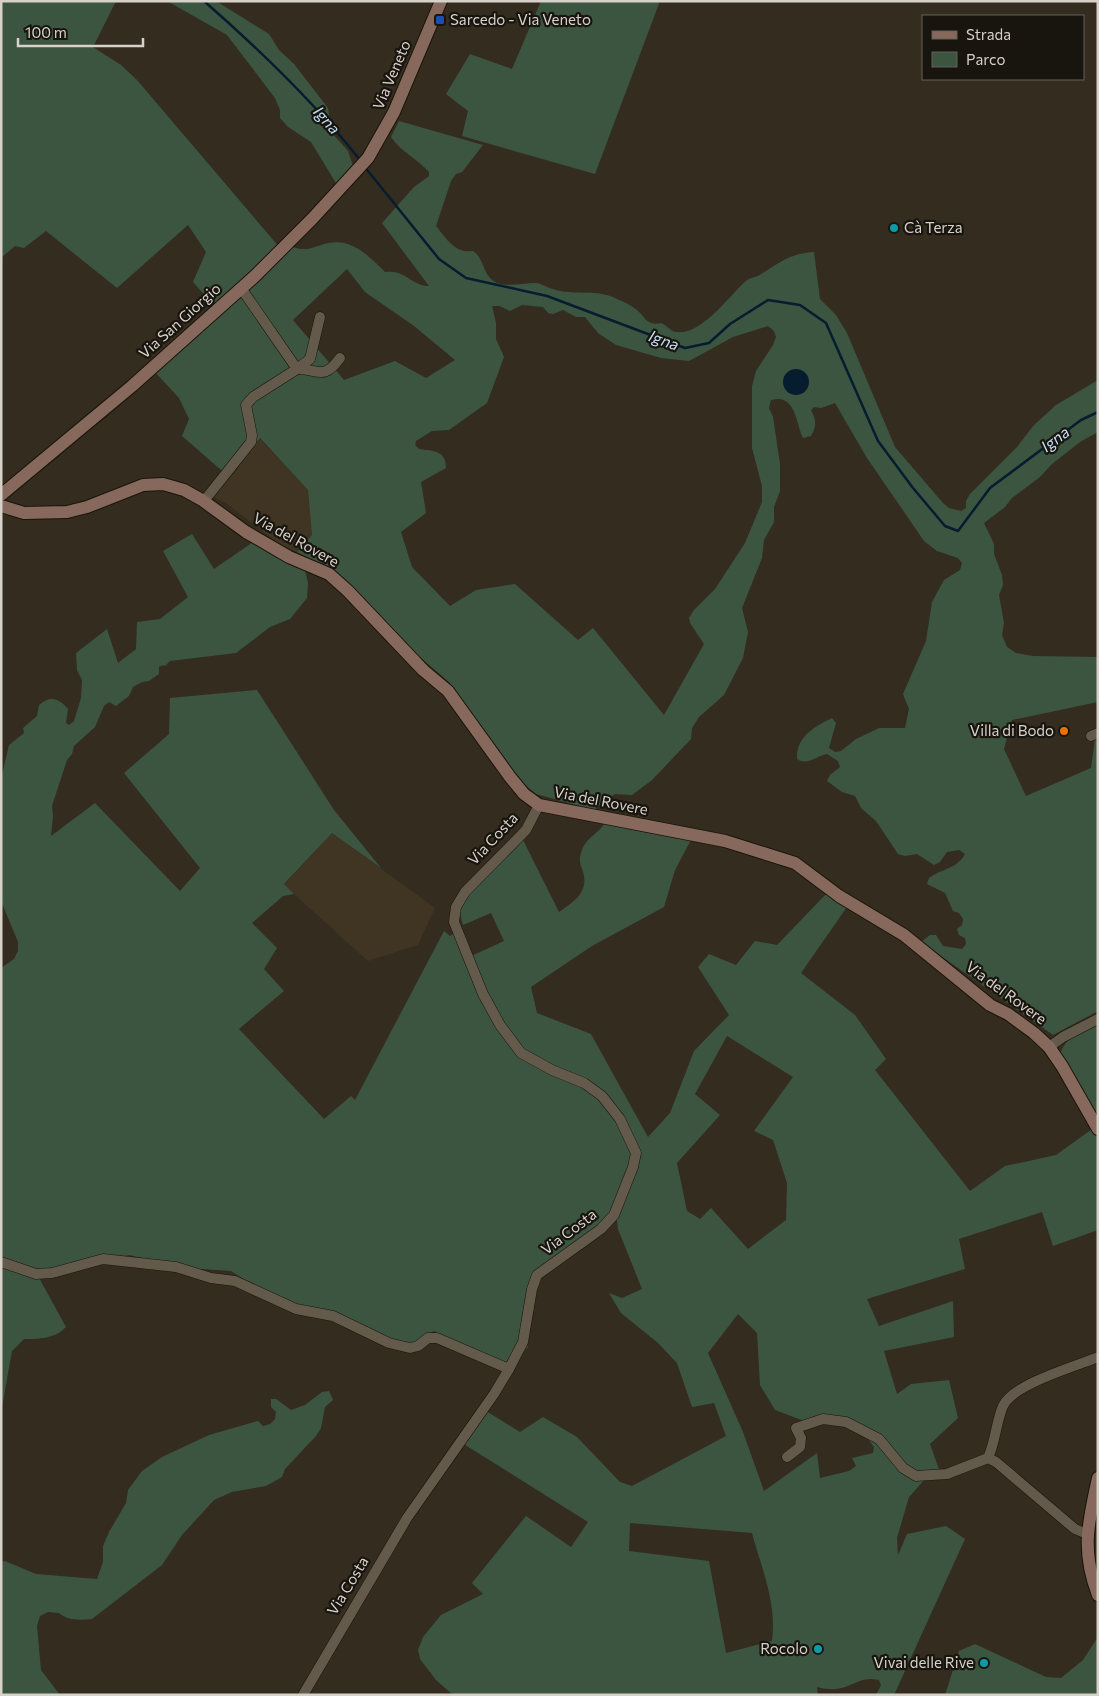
<svg xmlns="http://www.w3.org/2000/svg" width="1099" height="1696" font-family="Commissioner,sans-serif">
  <rect width="100%" height="100%" fill="#342c1f"/>
  <g fill="#403522">
    <path d="M 259,438 L 308,490 L 312,535 L 297,552 L 279,544 L 226,503 L 212,496 Z"/>
    <path d="M 332,833 L 435,908 L 418,945 L 368,961 L 284,885 Z"/>
  </g>
  <g fill="#3c5541" fill-rule="evenodd">
    <path d="M 1,1 L 116,1 L 93,47 L 121,65 L 137,80 L 280,248 L 215,307 L 193,282 L 206,252 L 188,225 L 117,288 L 46,231 L 24,248 L 15,246 L 1,258 Z"/>
    <path d="M 167,1 L 216,1 L 269,34 L 279,50 L 294,64 L 328,108 L 332,133 L 348,151 L 355,172 L 339,188 L 311,142 L 288,127 L 280,118 L 280,110 L 275,98 L 227,35 Z"/>
    <path d="M 541,1 L 660,1 L 595,174 L 462,136 L 468,111 L 446,94 L 470,54 L 512,69 Z"/>
    <path d="M 399,121 L 483,145 L 462,172 L 456,174 L 451,181 L 436,226 C 446,238 455,254 473,251 C 485,259 482,276 497,283 C 510,287 523,283 535,283 C 542,283 547,288 553,289 C 573,296 594,289 613,297 C 621,301 630,304 637,310 C 646,318 647,326 661,323 C 667,325 671,332 677,332 C 703,335 731,293 747,280 C 750,278 755,277 758,276 C 780,263 787,254 814,252 L 820,299 L 836,315 L 847,333 L 895,447 L 943,503 L 949,508 L 961,511 L 966,508 L 966,501 L 970,494 L 1017,447 L 1033,426 L 1056,405 L 1098,380 L 1098,432 L 1080,442 L 1052,464 L 1040,477 L 1012,498 L 1005,507 L 984,523 L 994,544 L 994,554 L 1002,575 L 1003,585 L 999,595 L 1004,623 L 1002,635 L 1007,647 L 1016,653 L 1033,656 L 1098,657 L 1098,702 L 1012,720 L 1004,749 L 1026,796 L 1091,768 L 1095,739 L 1098,739 L 1098,1011 L 1053,1035 L 921,942 L 930,935 L 936,935 L 943,946 L 962,949 L 966,944 L 965,938 L 959,935 L 957,929 L 962,925 L 963,919 L 959,913 L 953,911 L 945,893 L 927,884 L 929,878 C 941,869 957,869 965,854 L 959,850 L 947,852 L 940,862 L 934,865 L 917,854 L 905,856 L 898,854 L 876,821 L 861,808 L 855,796 L 842,792 L 827,781 L 830,775 L 840,767 L 838,761 L 827,754 C 816,756 808,766 797,759 C 796,737 814,727 832,718 L 836,723 L 829,748 L 835,752 L 841,751 L 856,739 L 879,728 L 905,728 L 909,709 L 903,694 L 926,641 L 932,602 L 944,580 L 960,570 L 962,563 L 958,558 L 937,551 L 924,541 L 867,458 L 835,403 L 821,408 L 814,407 L 811,410 C 816,420 817,425 811,436 L 803,438 C 796,424 796,393 771,400 L 769,408 L 773,417 L 780,464 L 780,491 L 774,507 L 774,522 L 764,540 L 762,558 L 742,608 L 748,632 L 743,658 L 724,695 L 699,717 L 692,728 L 691,739 L 652,780 L 632,795 L 615,794 L 594,810 L 536,794 L 518,779 L 449,682 L 391,632 L 356,591 L 337,572 L 297,552 L 312,535 L 308,490 L 260,438 L 228,476 L 182,436 L 189,419 L 179,398 L 153,370 L 292,247 C 308,251 307,249 321,245 C 349,235 367,254 385,272 C 405,269 412,286 429,286 L 382,223 L 414,187 L 429,176 L 429,172 C 418,159 401,152 391,137 ZM 347,269 L 365,292 L 414,326 L 455,360 L 426,378 L 395,361 L 344,380 L 293,320 ZM 522,305 L 543,307 L 548,313 L 553,314 L 563,310 L 576,317 L 585,317 L 598,333 L 616,345 L 661,358 L 689,361 L 733,337 L 768,326 L 774,331 L 776,337 L 773,345 L 756,371 L 752,386 L 752,448 L 762,486 L 762,502 L 745,543 L 715,589 L 694,610 L 689,618 L 690,623 L 704,644 L 664,715 L 593,628 L 578,640 L 515,584 L 476,590 L 450,606 L 412,567 L 401,532 L 426,513 L 421,482 L 446,468 C 446,450 433,451 419,449 L 415,445 L 416,441 L 432,431 L 449,430 L 487,403 L 504,357 L 496,339 L 496,323 L 492,306 L 499,306 L 510,311 Z"/>
    <path d="M 192,534 L 214,569 L 259,538 L 304,566 L 308,583 L 307,598 L 290,619 L 270,627 L 236,653 L 170,661 L 165,666 L 163,665 L 159,667 L 159,674 L 149,681 L 142,682 L 133,687 L 129,696 L 116,706 L 109,702 L 104,706 L 95,727 L 74,746 L 72,754 L 67,760 L 52,806 L 53,816 L 51,836 L 95,803 L 180,891 L 200,868 L 124,773 L 169,734 L 170,698 L 257,690 L 334,810 L 381,868 L 332,833 L 284,884 L 294,894 L 283,896 L 252,923 L 277,948 L 264,969 L 284,991 L 239,1029 L 324,1119 L 351,1096 L 355,1100 L 444,931 L 450,936 L 456,932 L 467,958 L 504,941 L 491,913 L 463,925 L 460,914 L 464,890 L 523,840 L 559,912 C 572,903 587,894 584,876 C 582,865 577,863 582,850 C 587,836 601,833 606,820 L 694,834 L 675,870 L 664,907 L 592,946 L 531,987 L 537,1013 L 591,1034 L 648,1137 L 670,1113 L 694,1051 L 729,1015 L 698,967 L 709,954 L 736,965 L 755,941 L 777,945 L 829,891 L 849,904 L 801,973 L 855,1015 L 886,1059 L 875,1070 L 970,1191 L 1005,1166 L 1056,1155 L 1095,1127 L 1098,1132 L 1098,1230 L 1053,1246 L 1042,1212 L 959,1239 L 965,1269 L 867,1299 L 879,1326 L 953,1301 L 954,1337 L 884,1351 L 897,1394 L 911,1384 L 949,1380 L 958,1418 L 930,1444 L 941,1475 L 927,1477 L 909,1497 L 897,1538 L 898,1555 L 907,1534 L 946,1526 L 965,1539 L 894,1695 L 876,1695 L 881,1685 L 879,1680 C 855,1674 849,1696 817,1687 L 818,1695 L 453,1695 L 436,1680 L 420,1659 L 418,1650 L 423,1637 L 441,1615 L 483,1594 L 472,1583 L 526,1516 L 571,1547 L 588,1522 L 462,1443 L 486,1411 L 520,1432 L 543,1417 L 577,1437 L 620,1482 L 632,1486 L 726,1436 L 714,1403 L 692,1407 L 677,1363 L 658,1343 L 621,1313 L 609,1293 L 622,1298 L 642,1289 L 618,1229 L 616,1213 L 612,1209 L 596,1230 L 538,1271 L 526,1344 L 528,1347 L 503,1372 L 434,1331 L 411,1344 L 393,1340 L 374,1331 L 294,1312 L 231,1271 L 188,1268 L 129,1255 L 38,1276 L 66,1327 C 55,1339 39,1339 24,1339 L 12,1351 L 1,1413 L 1,968 L 14,959 L 18,951 L 18,942 L 1,901 L 1,779 L 9,745 L 24,733 L 23,728 L 37,716 L 39,705 C 50,695 59,698 68,709 L 66,723 L 69,725 L 74,721 L 81,698 L 82,680 L 77,670 L 76,653 L 107,629 L 118,663 L 136,649 L 137,622 L 160,619 L 188,597 L 163,551 ZM 727,1036 L 793,1077 L 754,1131 L 773,1140 L 787,1183 L 786,1220 L 748,1249 L 711,1208 L 700,1219 L 687,1211 L 677,1163 L 720,1115 L 695,1094 ZM 738,1314 L 757,1333 L 760,1385 L 775,1410 L 812,1424 L 843,1416 L 855,1426 L 857,1425 L 874,1447 L 873,1453 L 852,1458 L 856,1466 L 849,1471 L 820,1478 L 817,1453 L 764,1491 L 743,1432 L 708,1353 ZM 630,1523 L 752,1533 C 762,1570 777,1603 772,1641 L 726,1653 L 709,1561 L 629,1551 Z"/>
    <path d="M 1098,1021 L 1098,1118 L 1059,1057 C 1065,1037 1080,1031 1098,1021 Z"/>
    <path d="M 329,1391 L 333,1400 L 325,1407 L 321,1428 L 316,1436 L 285,1469 L 282,1477 L 266,1486 L 232,1492 L 214,1500 L 182,1535 L 162,1565 L 92,1619 C 80,1620 68,1621 59,1613 L 48,1612 L 40,1616 L 37,1626 L 41,1670 L 60,1695 L 1,1695 L 1,1562 L 5,1561 L 36,1574 L 97,1579 L 103,1562 L 103,1546 L 109,1532 L 126,1503 L 128,1490 L 142,1471 L 162,1457 L 209,1435 L 258,1421 L 263,1426 L 270,1424 L 275,1419 L 276,1412 L 271,1407 L 271,1399 L 276,1399 L 291,1410 L 305,1405 L 322,1392 Z"/>
    <path d="M 1098,1637 L 1098,1695 L 945,1695 L 959,1651 L 975,1644 L 1046,1677 L 1061,1678 L 1083,1660 Z"/>
  </g>
  <circle fill="#051d2e" cx="796" cy="382" r="13"/>
  <g fill="none" stroke-linecap="round" stroke-linejoin="round">
    <g stroke="#051d2e" stroke-width="2.5">
      <path d="M 204,1 C 260,50 314,102 360,160"/>
      <path d="M 364,166 L 439,259 L 466,278 L 547,296 L 685,348 L 709,343 L 730,324 L 768,300 L 800,305 L 826,323 L 878,441 L 913,488 L 945,526 L 958,531 L 990,488 L 1081,420 L 1098,412"/>
    </g>
    <g stroke="#1b1408" stroke-width="11">
      <g id="street">
        <path d="M 297,369 L 310,359 L 320,317"/>
        <path d="M 297,369 C 317,368 323,382 340,358"/>
        <path d="M 204,501 L 251,442 L 252,435 L 246,405 L 253,397 L 297,369 L 241,288"/>
        <path d="M 1091,736 L 1098,733"/>
        <path d="M 1049,1047 L 1063,1037 L 1098,1019"/>
        <path d="M 1,1262 L 36,1274 L 52,1273 L 103,1259 L 176,1267 L 211,1278 L 235,1281 L 296,1309 L 333,1316 L 389,1343 L 410,1348 L 418,1346 L 428,1338 L 437,1338 L 509,1369"/>
        <path d="M 787,1457 L 800,1447 L 801,1438 L 796,1428 L 823,1419 L 846,1422 L 879,1439 L 903,1468 L 916,1476 L 947,1474 L 988,1458 L 996,1462 L 1075,1529 L 1087,1534"/>
        <path d="M 988,1458 C 996,1440 996,1422 1003,1406 C 1013,1384 1074,1367 1098,1357"/>
        <path d="M 303,1695 L 407,1518 L 494,1394 L 509,1369 L 523,1342 L 532,1289 L 537,1275 L 601,1229 L 614,1215 L 633,1167 L 636,1153 L 620,1119 L 602,1096 L 584,1083 L 552,1070 L 521,1053 L 500,1025 L 483,994 L 454,922 L 456,907 L 465,892 L 526,830 L 539,805"/>
      </g>
    </g>
    <g stroke="#1b1408" stroke-width="14">
      <g id="secondary">
        <path d="M 1,495 L 132,386 L 255,276 L 312,219 L 368,158 L 394,112 L 441,1"/>
        <path d="M 1,506 L 24,513 L 67,512 L 87,507 L 143,485 L 163,484 L 184,490 L 202,500 L 246,532 L 289,557 L 329,574 L 348,591 L 423,670 L 448,691 L 510,777 L 524,794 L 539,805 L 725,841 L 795,863 L 839,896 L 904,935 L 990,1005 L 1008,1014 L 1034,1033 L 1049,1047 L 1062,1066 L 1098,1129"/>
        <path d="M 1098,1478 C 1088,1523 1081,1551 1098,1595"/>
      </g>
    </g>
    <use href="#street" stroke="#635a4c" stroke-width="10"/>
    <use href="#secondary" stroke="#86695c" stroke-width="12"/>
  </g>
  <rect fill="#1a4fb4" stroke="#18150f" stroke-width="2" x="435" y="15" width="10" height="10" rx="2.5"/>
  <g fill="#0f9aa8" stroke="#18150f" stroke-width="2">
    <circle cx="894" cy="228" r="5"/>
    <circle cx="818" cy="1649" r="5"/>
    <circle cx="984" cy="1663" r="5"/>
  </g>
  <circle fill="#e8710a" stroke="#18150f" stroke-width="2" cx="1064" cy="731" r="5"/>
  <g text-anchor="middle" stroke-width="4.5" stroke-linejoin="round" paint-order="stroke">
    <g font-size="15" fill="#d6d1c9" stroke="#18150f" text-anchor="end">
      <text x="450" y="25" text-anchor="start">Sarcedo - Via Veneto</text>
      <text x="904" y="233" text-anchor="start">Cà Terza</text>
      <text x="1054" y="736">Villa di Bodo</text>
      <text x="808" y="1654">Rocolo</text>
      <text x="974" y="1668">Vivai delle Rive</text>
    </g>
    <g font-size="15" fill="#d6d1c9" stroke="#18150f">
      <text transform="translate(392 75) rotate(-67)" y="5">Via Veneto</text>
      <text transform="translate(180 321) rotate(-42)" y="5">Via San Giorgio</text>
      <text transform="translate(296 540) rotate(29)" y="5">Via del Rovere</text>
      <text transform="translate(601 801) rotate(11)" y="5">Via del Rovere</text>
      <text transform="translate(493 839) rotate(-47)" y="5">Via Costa</text>
      <text transform="translate(1006 993) rotate(36)" y="5">Via del Rovere</text>
      <text transform="translate(569 1232) rotate(-37)" y="5">Via Costa</text>
      <text transform="translate(348 1586) rotate(-59)" y="5">Via Costa</text>
    </g>
    <g font-size="16" font-style="italic" fill="#c1ddf3" stroke="#18150f">
      <text transform="translate(327 120) rotate(48)" y="6">Igna</text>
      <text transform="translate(664 340) rotate(20)" y="6">Igna</text>
      <text transform="translate(1055 439) rotate(-37)" y="6">Igna</text>
    </g>
  </g>
  <rect width="1099" height="1696" fill="none" stroke="#d6d1c9" stroke-width="5"/>
  <rect x="922" y="15" width="162" height="65" fill="#18150f" stroke="#646059"/>
  <rect x="932" y="31" width="25" height="8" fill="#86695c" stroke="#646059"/>
  <text x="966" y="40" font-size="15" fill="#d6d1c9">Strada</text>
  <rect x="932" y="52" width="25" height="15" fill="#3c5541" stroke="#646059"/>
  <text x="966" y="65" font-size="15" fill="#d6d1c9">Parco</text>
  <path d="M18 38v8h125v-8" fill="none" stroke="#d6d1c9" stroke-width="2.5"/>
  <text x="25" y="38" font-size="15" fill="#d6d1c9" stroke="#18150f" stroke-width="4" paint-order="stroke">100 m</text>
</svg>
